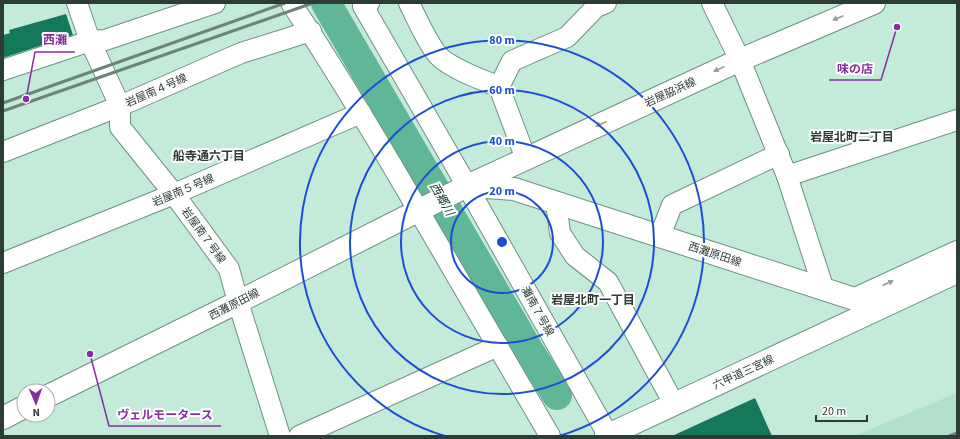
<svg xmlns="http://www.w3.org/2000/svg" width="960" height="439" font-family="'Source Sans 3','Noto Sans JP',sans-serif">
  <rect width="100%" height="100%" fill="#c4eada"/>
  <path fill="#b2e0cc" d="M 957,393 L 957,436 L 854,436 Z"/>
  <g fill="none" stroke-linecap="round" stroke-linejoin="round">
    <path stroke="#5fb797" stroke-width="30" d="M 326,3 L 529,351 L 557,395"/>
  </g>
  <g fill="#15785b">
    <path d="M 66,14 L 73,35 L 3,58 L 3,35 L 10,33 L 9,30 Z"/>
    <path d="M 755,398 L 772,436 L 672,436 Z"/>
  </g>
  <g fill="none" stroke-linecap="round" stroke-linejoin="round">
    <g stroke="#6e9183" stroke-width="22">
      <g id="minor">
        <path d="M 77,3 L 90,41 L 120,106 L 120,127 L 174,194 L 229,269 L 238,302 L 280,436"/>
        <path d="M 291,3 C 333,66 372,131 410,196 C 457,276 504,356 550,436"/>
        <path d="M 369,3 L 363,6 L 467,186 L 608,435"/>
        <path d="M 409,3 C 416,17 431,51 442,59 C 457,71 481,79 499,87 L 526,159"/>
        <path d="M 712,3 L 740,60 L 787,176 L 824,290"/>
        <path d="M 3,70 L 90,41 L 105,40 L 215,3"/>
        <path d="M 499,87 L 512,61 L 567,37 L 596,7 L 606,3"/>
        <path d="M 3,152 L 120,106 L 241,53 L 311,31"/>
        <path d="M 787,176 L 957,120"/>
        <path d="M 556,202 L 560,233 L 575,256 L 608,282 L 674,404"/>
        <path d="M 660,236 L 672,205 L 779,154"/>
        <path d="M 3,263 L 174,194 L 361,113"/>
        <path d="M 853,299 L 957,251"/>
        <path d="M 299,436 L 498,346"/>
      </g>
    </g>
    <g stroke="#6e9183" stroke-width="24">
      <g id="tertiary">
        <path d="M 471,186 L 514,189 L 879,307"/>
        <path d="M 48,396 L 238,302 L 467,186 L 740,60 L 874,3"/>
        <path d="M 3,418 L 24,407"/>
        <path d="M 606,436 L 957,272"/>
      </g>
    </g>
    <use href="#minor" stroke="#fff" stroke-width="20"/>
    <use href="#tertiary" stroke="#fff" stroke-width="22"/>
    <g stroke="#6c847a" stroke-width="3">
      <path d="M 3,103 L 285,3"/>
      <path d="M 3,111 L 313,3"/>
      <path d="M 949,436 L 957,433"/>
    </g>
  </g>
  <defs><path id="oneway-solid" d="M-6-.8H1V-3.2L6.5 0L1 3.2V.8H-6Z"/></defs>
  <g fill="#969e9a">
    <use href="#oneway-solid" transform="translate(838 18) rotate(157)"/>
    <use href="#oneway-solid" transform="translate(719 69) rotate(155)"/>
    <use href="#oneway-solid" transform="translate(601 124) rotate(155)"/>
    <use href="#oneway-solid" transform="translate(888 283) rotate(-25)"/>
  </g>
  <g fill="none" stroke="#1d4ed8" stroke-width="2">
    <circle cx="502" cy="242" r="51"/>
    <circle cx="502" cy="242" r="101"/>
    <circle cx="502" cy="242" r="152"/>
    <path d="M445 436A202 202 0 1 1 559 436"/>
  </g>
  <g text-anchor="middle" stroke-width="4" stroke-linejoin="round" paint-order="stroke">
    <g font-size="11" fill="#2e3c36" stroke="#fff">
      <text transform="translate(156 90) rotate(-24)" y="4">岩屋南４号線</text>
      <text transform="translate(670 92) rotate(-25)" y="4">岩屋脇浜線</text>
      <text transform="translate(183 190) rotate(-23)" y="4">岩屋南５号線</text>
      <text transform="translate(204 235) rotate(54)" y="4">岩屋南７号線</text>
      <text transform="translate(715 254) rotate(18)" y="4">西灘原田線</text>
      <text transform="translate(234 304) rotate(-27)" y="4">西灘原田線</text>
      <text transform="translate(538 311) rotate(61)" y="4">灘南７号線</text>
      <text transform="translate(743 372) rotate(-25)" y="4">六甲道三宮線</text>
    </g>
    <g font-size="12" font-weight="bold" fill="#2e3c36" stroke="#fff">
      <text x="852" y="141">岩屋北町二丁目</text>
      <text x="209" y="160">船寺通六丁目</text>
      <text x="593" y="304">岩屋北町一丁目</text>
    </g>
    <g font-size="12" font-style="italic" fill="#0c3528" stroke="#fff">
      <text transform="translate(442 199) rotate(60)" y="4">西郷川</text>
    </g>
  </g>
  <circle cx="502" cy="242" r="6" fill="#1d4ed8" stroke="#fff" stroke-width="2"/>
  <g font-size="12" text-anchor="middle" font-weight="bold" fill="#1d4ed8" stroke="#fff" stroke-width="4" stroke-linejoin="round" paint-order="stroke">
    <text x="502" y="44">80 m</text>
    <text x="502" y="94">60 m</text>
    <text x="502" y="145">40 m</text>
    <text x="502" y="195">20 m</text>
  </g>
  <path fill="none" stroke="#86309e" stroke-width="1.5" d="M26 99L35 52H75M897 27L881 80H829M90 354L109 426H221"/>
  <g fill="#86309e" stroke="#fff" stroke-width="1.5">
    <circle cx="26" cy="99" r="4"/>
    <circle cx="897" cy="27" r="4"/>
    <circle cx="90" cy="354" r="4"/>
  </g>
  <g font-size="12" text-anchor="middle" font-weight="bold" fill="#86309e" stroke="#fff" stroke-width="4" stroke-linejoin="round" paint-order="stroke">
    <text x="55" y="44">西灘</text>
    <text x="855" y="73">味の店</text>
    <text x="165" y="419">ヴェルモータース</text>
  </g>
  <rect width="960" height="439" fill="none" stroke="#2e3c36" stroke-width="8"/>
  <g transform="translate(36 403) rotate(178)"><circle r="19" fill="#ffffff" stroke="#abb1af"/>
  <path d="M0-3L7 15L0 10L-7 15Z" fill="#86309e"/>
  <text y="-6" font-size="11" font-weight="bold" text-anchor="middle" fill="#2e3c36">N</text>
  </g>
  <path d="M816 415v6h51v-6" fill="none" stroke="#2e3c36" stroke-width="2"/>
  <text x="822" y="415" font-size="12" fill="#2e3c36" stroke="#ffffff" stroke-width="3" paint-order="stroke">20 m</text>
</svg>
